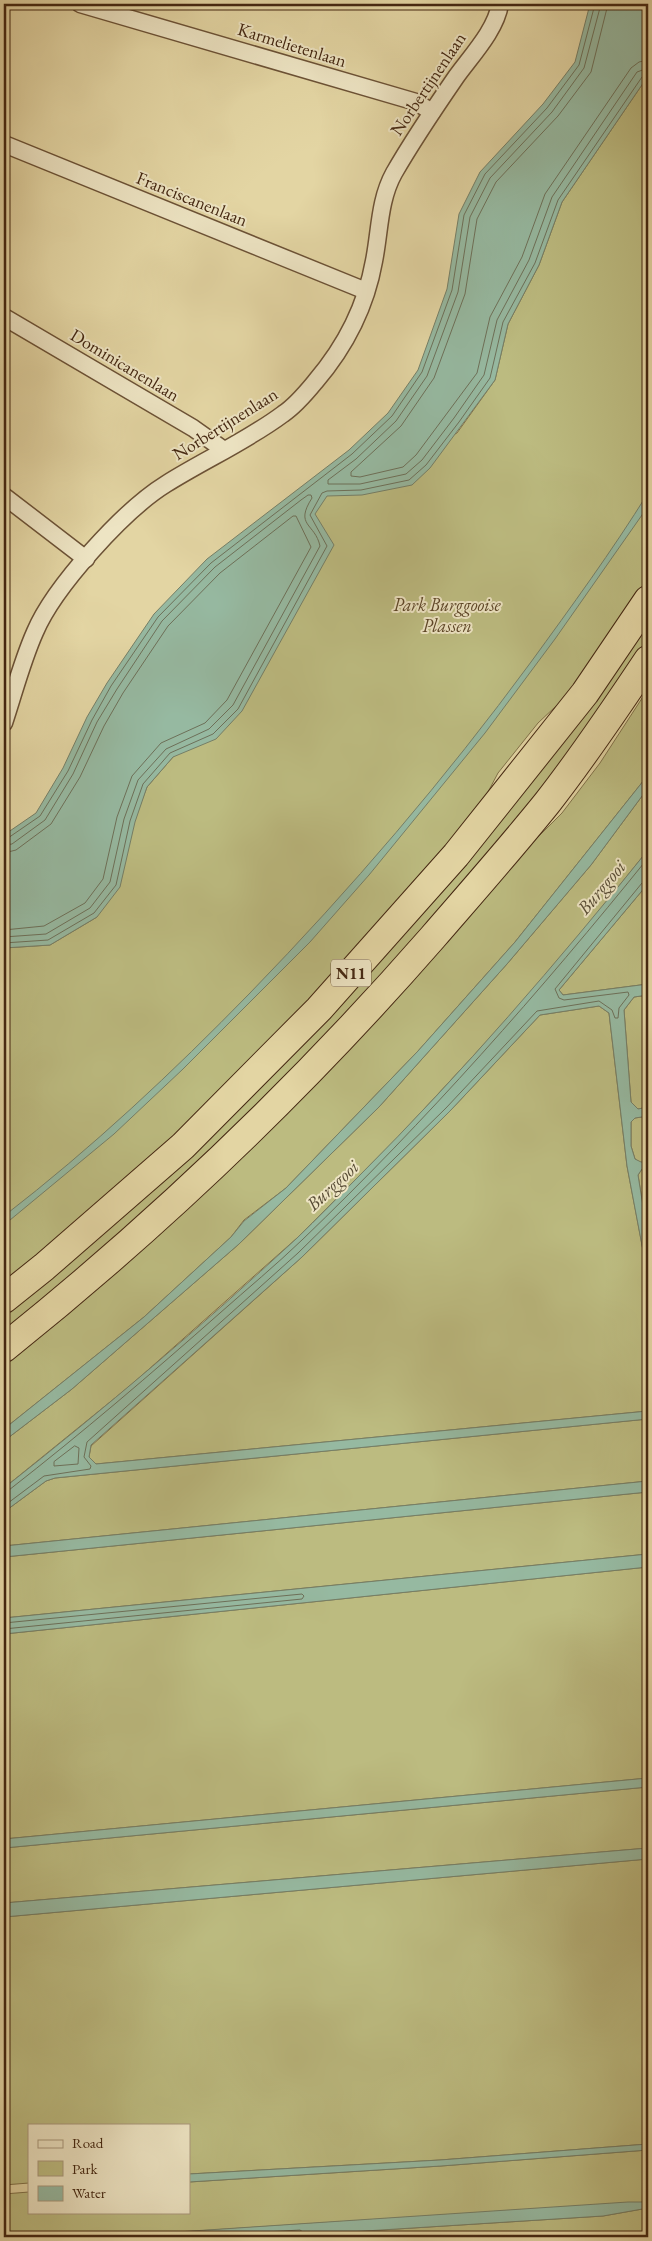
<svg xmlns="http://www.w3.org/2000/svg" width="652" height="2241" font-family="'EB Garamond',serif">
  <rect width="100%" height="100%" fill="#e3d5a3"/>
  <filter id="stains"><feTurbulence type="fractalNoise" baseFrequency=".004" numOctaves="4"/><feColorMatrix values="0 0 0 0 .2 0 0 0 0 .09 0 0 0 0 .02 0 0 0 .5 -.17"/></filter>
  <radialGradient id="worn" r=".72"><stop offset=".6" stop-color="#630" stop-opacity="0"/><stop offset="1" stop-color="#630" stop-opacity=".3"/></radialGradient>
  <g fill="#bcbb80" stroke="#807148">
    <path d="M 648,76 L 648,581 L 572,691 L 538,723 L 498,773 L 479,809 L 322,987 L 192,1119 L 90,1212 L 4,1284 L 4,948 L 50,945 L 97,917 L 147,787 L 173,757 L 312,514 L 326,495 L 457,433 L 495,380 L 508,324 L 539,265 L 562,202 Z"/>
    <path d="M 648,619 L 648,645 L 646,648 L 542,793 L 418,942 L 238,1127 L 90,1262 L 4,1334 L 4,1316 L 110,1228 Z"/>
    <path d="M 648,689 L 648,775 L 515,942 L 418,1051 L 286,1188 L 244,1220 L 231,1237 L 144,1317 L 4,1429 L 4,1363 L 41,1334 L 562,813 L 600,763 Z"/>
    <path d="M 648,788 L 648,850 L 566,952 L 513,1013 L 399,1136 L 297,1238 L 131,1385 L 4,1488 L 4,1441 L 72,1389 L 239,1244 L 379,1107 L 507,964 L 591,865 Z"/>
    <path d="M 648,885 L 648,984 L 563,995 L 559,990 L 646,886 Z"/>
    <path d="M 648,995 L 648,1107 L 638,1109 L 631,1102 L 624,1010 L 634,997 Z"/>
    <path d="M 599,1006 L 609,1013 L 627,1166 L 647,1271 L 648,1271 L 648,1411 L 96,1464 L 89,1457 L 91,1446 L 302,1257 L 450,1111 L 540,1015 Z"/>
    <path d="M 648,1116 L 648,1162 L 641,1163 L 635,1159 L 631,1146 L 631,1122 L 635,1118 Z"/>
    <path d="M 642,1169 L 648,1169 L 648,1237 L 638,1175 Z"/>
    <path d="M 648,1419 L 648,1481 L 4,1546 L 4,1512 L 46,1481 L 55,1478 Z"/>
    <path d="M 648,1492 L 648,1554 L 4,1618 L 4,1557 Z"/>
    <path d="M 648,1567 L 648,1778 L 4,1839 L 4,1634 Z"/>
    <path d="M 648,1787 L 648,1848 L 4,1903 L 4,1848 Z"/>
    <path d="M 648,1859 L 648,2144 L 440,2160 L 189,2174 L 189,2125 L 29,2125 L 29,2183 L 4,2185 L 4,1917 Z"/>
    <path d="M 648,2150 L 648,2202 L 102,2237 L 4,2237 L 4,2194 L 29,2192 L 29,2212 L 189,2212 L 189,2182 L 441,2166 Z"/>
    <path d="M 648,2208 L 648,2237 L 270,2237 L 603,2216 Z"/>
  </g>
  <g fill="#96b9a1" stroke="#757f67">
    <path d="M 590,4 L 648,4 L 648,76 L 562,202 L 539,265 L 508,324 L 495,380 L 430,468 L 412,485 L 362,495 L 327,496 L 315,514 L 334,545 L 242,711 L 216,739 L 173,757 L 147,787 L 135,822 L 120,887 L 97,917 L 50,945 L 4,948 L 4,835 L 36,813 L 63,768 L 87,717 L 107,683 L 154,614 L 207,559 L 349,450 L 388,413 L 418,370 L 447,289 L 459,214 L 480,172 L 543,104 L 575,62 Z"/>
    <path d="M 648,493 L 648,505 L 642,515 L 555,639 L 485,733 L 369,875 L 310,942 L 183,1069 L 114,1134 L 4,1225 L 4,1216 C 92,1148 173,1072 250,993 C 351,889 445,779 531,662 C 571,607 612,551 648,493 Z"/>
    <path d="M 648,775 L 648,788 L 591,865 L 507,964 L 379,1107 L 239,1244 L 72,1389 L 4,1441 L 4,1429 L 144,1317 L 231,1237 L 244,1221 L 286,1188 L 418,1051 L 515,942 Z"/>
    <path d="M 648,850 L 648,885 L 646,886 L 559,990 L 563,995 L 648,984 L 648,995 L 634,997 L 624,1010 L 631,1102 L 638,1109 L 648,1107 L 648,1116 L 635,1118 L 631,1122 L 631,1146 L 635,1159 L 641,1162 L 648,1162 L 648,1169 L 642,1169 L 638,1175 L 648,1237 L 648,1271 L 647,1272 L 627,1166 L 609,1013 L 599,1006 L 540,1015 L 450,1111 L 302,1257 L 91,1445 L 89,1457 L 96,1464 L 648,1411 L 648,1419 L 55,1478 L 46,1481 L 4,1512 L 4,1488 C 104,1409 202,1326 296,1239 C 318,1218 339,1196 360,1175 C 463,1072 557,963 648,850 Z"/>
    <path d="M 648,1481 L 648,1492 L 4,1557 L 4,1546 Z"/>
    <path d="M 648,1554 L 648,1567 L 4,1634 L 4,1618 Z"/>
    <path d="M 648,1778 L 648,1787 L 4,1848 L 4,1839 Z"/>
    <path d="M 648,1848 L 648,1859 L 4,1917 L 4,1903 Z"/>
    <path d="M 648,2144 L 648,2150 L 441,2166 L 189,2182 L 189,2174 L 440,2160 Z"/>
    <path d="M 628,2202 L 648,2202 L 648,2208 L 603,2216 L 270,2237 L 102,2237 Z"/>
  </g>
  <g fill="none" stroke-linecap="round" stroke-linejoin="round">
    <g stroke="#6d7059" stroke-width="1">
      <path d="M 601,4 L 584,68 L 552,112 L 490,178 L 470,217 L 458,292 L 427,376 L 396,421 L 356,459 L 328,480 L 328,484 L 360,484 L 406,474 L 422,460 L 454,418 L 484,375 L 497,320 L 529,260 L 552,197 L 637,72 L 648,68"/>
      <path d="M 608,4 L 591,72 L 558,116 L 496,182 L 477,219 L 465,294 L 434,378 L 401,426 L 351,472 L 351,476 L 360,477 L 403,467 L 416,455 L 477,373 L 490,317 L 522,257 L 545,194 L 631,68 L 639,62 L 648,60"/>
      <path d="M 4,839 L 8,838 L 40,816 L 68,771 L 92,720 L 111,686 L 158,617 L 211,563 L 352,454 L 392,416 L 422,372 L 452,290 L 464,215 L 485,174 L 547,108 L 579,65 L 595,4"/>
      <path d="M 4,845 L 12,844 L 45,820 L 73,774 L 97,722 L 117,689 L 162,621 L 215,567 L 301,500 L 308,495 L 311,495 L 312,498 C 294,526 315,523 320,546 L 233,705 L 209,729 L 166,749 L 138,780 L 124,819 L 110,882 L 90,908 L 46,934 L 4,937"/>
      <path d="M 4,853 L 16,850 L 51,824 L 80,777 L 104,726 L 123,693 L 168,626 L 220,573 L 293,516 L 296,516 L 311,547 L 227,700 L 205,723 L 161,743 L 132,776 L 117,817 L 103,879 L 85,903 L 44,926 L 4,930"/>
      <path d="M 4,943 L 48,940 L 94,913 L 116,885 L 130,821 L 143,784 L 170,753 L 213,734 L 238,709 L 327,546 L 310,515 L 322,493 L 327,491 L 361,490 L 409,480 L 426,465 L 459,422 L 490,378 L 503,322 L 535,263 L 558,200 L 642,77 L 648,74"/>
      <path d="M 75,1446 L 79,1448 L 78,1464 L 54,1466 L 54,1462 Z"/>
      <path d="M 4,1491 L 9,1490 C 82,1433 151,1374 220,1313 C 247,1289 276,1265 302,1240 C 426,1121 540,992 648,858"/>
      <path d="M 4,1506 L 44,1476 L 90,1469 L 91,1466 L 84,1457 L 87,1442 L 298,1253 L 446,1108 L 537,1011 L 599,1001 L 612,1010 L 615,1018 L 618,1018 L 619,1008 L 629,995 L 628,992 L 564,1000 L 559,998 L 555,989 L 642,883 L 648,880"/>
      <path d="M 4,1623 L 302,1594 L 304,1596 L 302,1599 L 4,1629"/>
      <path d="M 180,2237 L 300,2230 L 303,2232 L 302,2237"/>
    </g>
    <g stroke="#6c5236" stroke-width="19">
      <g id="minor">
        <path d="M 80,4 L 416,102 L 432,112"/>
        <path d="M 4,144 L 366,291"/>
        <path d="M 4,317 L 193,428 L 224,450"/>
        <path d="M 4,496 L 86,559"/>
        <path d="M 4,723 C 14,693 22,661 35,632 C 54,587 124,510 166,484 C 204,460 247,441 283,414 C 295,406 306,393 315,382 C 345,347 366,306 374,261 C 380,231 379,200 394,173 C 413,140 434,109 456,77 C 471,56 496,30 500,4"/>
      </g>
    </g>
    <g stroke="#442711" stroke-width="30">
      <g id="trunk">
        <path d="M 4,1299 L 44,1267 L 183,1146 L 319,1009 L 456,855 L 585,693 L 648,600"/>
        <path d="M 4,1348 C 159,1224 302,1087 433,937 C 471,893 510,849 547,803 C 583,757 616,708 648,660"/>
      </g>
    </g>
    <use href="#minor" stroke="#ede4c3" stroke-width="16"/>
    <use href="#trunk" stroke="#e3d5a3" stroke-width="28"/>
  </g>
  <g text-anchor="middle" stroke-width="4" stroke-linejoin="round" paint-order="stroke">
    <rect fill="#ede4c3" stroke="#776046" stroke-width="1" x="331" y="959.5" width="40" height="27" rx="4"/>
    <g font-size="16" font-weight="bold" fill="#442711">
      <text x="351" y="979">N11</text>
    </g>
    <g font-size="18" fill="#442711" stroke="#ede4c3">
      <text transform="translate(292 45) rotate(17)" y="6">Karmelietenlaan</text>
      <text transform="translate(428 84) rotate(-56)" y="6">Norbertijnenlaan</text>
      <text transform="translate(192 199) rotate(22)" y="6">Franciscanenlaan</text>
      <text transform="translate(125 365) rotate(31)" y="6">Dominicanenlaan</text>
      <text transform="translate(225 424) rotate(-32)" y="6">Norbertijnenlaan</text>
    </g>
    <g font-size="18" font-style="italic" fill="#5c4527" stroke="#ede4c3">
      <text x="447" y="611">Park Burggooise<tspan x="447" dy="21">Plassen</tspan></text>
    </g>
    <g font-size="19" font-style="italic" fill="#584c35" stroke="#ede4c3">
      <text transform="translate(601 887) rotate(-50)" y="7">Burggooi</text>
      <text transform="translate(332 1185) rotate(-43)" y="7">Burggooi</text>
    </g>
  </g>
  <rect width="652" height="2241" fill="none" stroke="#e3d5a3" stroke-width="20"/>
  <rect x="5" y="5" width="642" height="2231" fill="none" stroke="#442711" stroke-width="2.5"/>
  <rect x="10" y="10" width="632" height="2221" fill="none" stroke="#442711"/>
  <rect x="28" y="2124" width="162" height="90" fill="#ede4c3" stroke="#a9987c"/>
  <rect x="38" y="2140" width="25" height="8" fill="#ede4c3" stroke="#a9987c"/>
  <text x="72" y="2148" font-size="15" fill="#442711">Road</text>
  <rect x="38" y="2161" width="25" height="15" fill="#bcbb80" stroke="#a9987c"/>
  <text x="72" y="2174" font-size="15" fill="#442711">Park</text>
  <rect x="38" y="2186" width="25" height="15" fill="#96b9a1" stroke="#a9987c"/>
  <text x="72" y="2198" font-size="15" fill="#442711">Water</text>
  <rect width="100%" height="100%" filter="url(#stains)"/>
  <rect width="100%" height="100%" fill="url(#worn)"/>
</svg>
